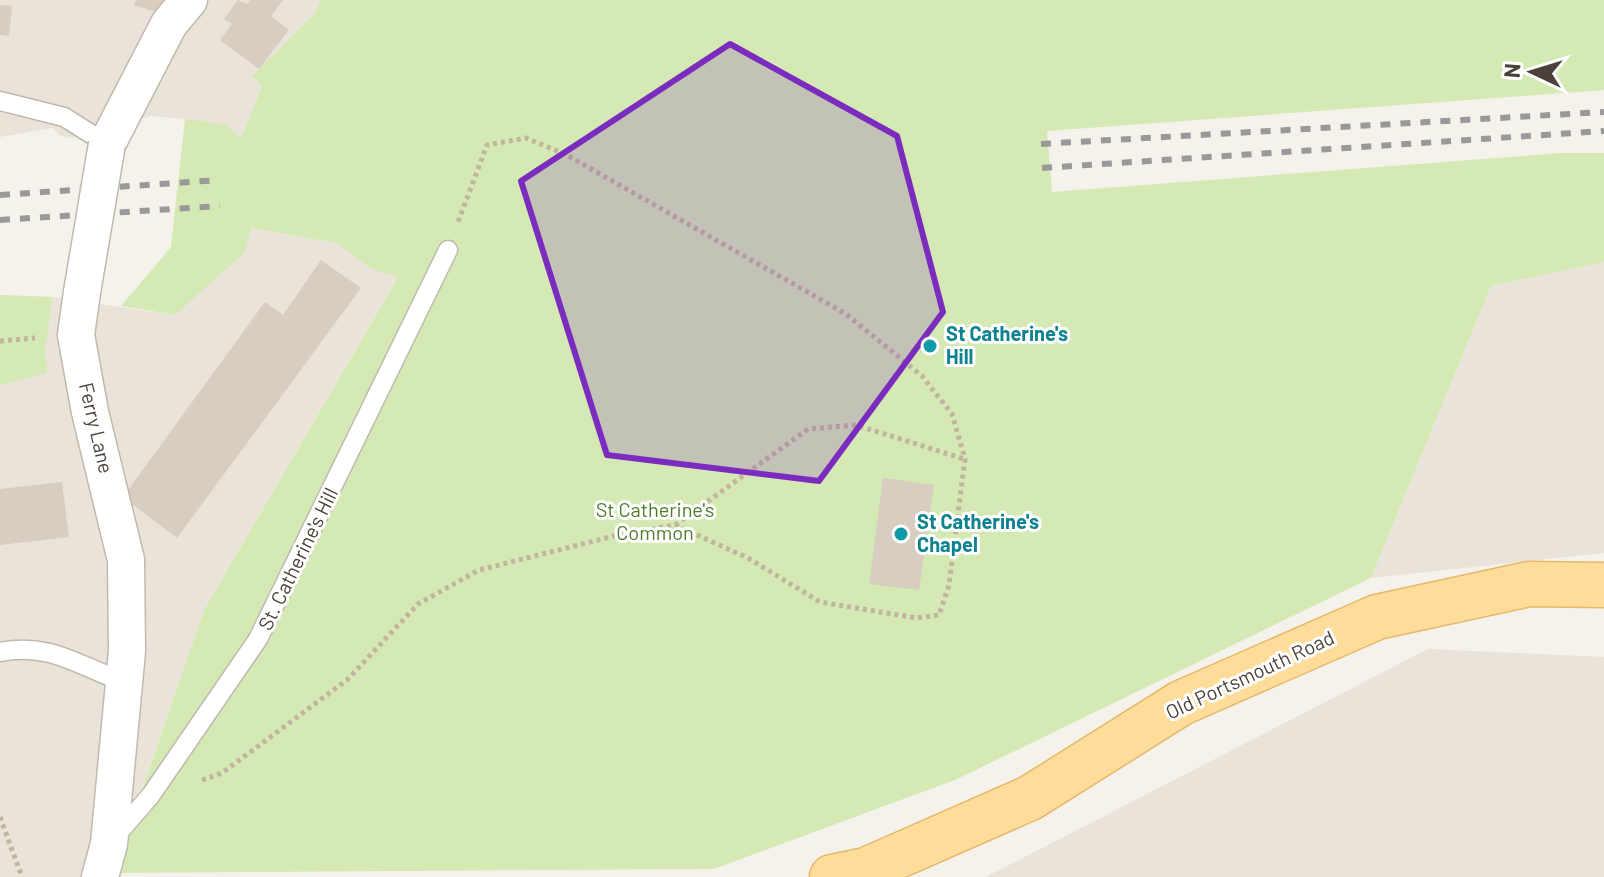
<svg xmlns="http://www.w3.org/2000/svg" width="1604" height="877" font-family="Barlow,sans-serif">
  <rect width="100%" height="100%" fill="#f5f2eb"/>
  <g fill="#e9e3d9">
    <path d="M 0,0 L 321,0 L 314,14 L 252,76 L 262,86 L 241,138 L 185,119 L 151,116 L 72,138 L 60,136 L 53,128 L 0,137 Z"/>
    <path d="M 251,228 L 336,243 L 371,269 L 398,276 L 204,610 L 111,877 L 0,877 L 0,295 L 52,297 L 175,315 Z"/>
    <path d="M 1604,262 L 1604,553 L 1371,578 L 1491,286 Z"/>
    <path d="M 1428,649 L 1604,657 L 1604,877 L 986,877 Z"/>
  </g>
  <g fill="#d4e9b4">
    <path d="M 321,0 L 1604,0 L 1604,90 L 1047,131 L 1052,192 L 1561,153 L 1604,153 L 1604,262 L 1491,286 L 1371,578 L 955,780 L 714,869 L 113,873 L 204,610 L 398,277 L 371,269 L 336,243 L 251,228 L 244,253 L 175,315 L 121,306 L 171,247 L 185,119 L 226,125 L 241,138 L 262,86 L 252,76 L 314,14 Z"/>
    <path d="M 0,295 L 52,297 L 45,351 L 47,373 L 0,385 Z"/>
  </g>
  <g fill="#d7cdc0">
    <path d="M 136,0 L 163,0 L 159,13 L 134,5 Z"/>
    <path d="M 238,0 L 247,4 L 250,0 L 283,0 L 271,16 L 289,30 L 259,69 L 220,40 L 232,24 L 224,19 Z"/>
    <path d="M 0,5 L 12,6 L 9,36 L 0,35 Z"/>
    <path d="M 321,260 L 361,288 L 177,538 L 123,497 L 265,302 L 283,315 Z"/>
    <path d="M 883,478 L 934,485 L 919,590 L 869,584 Z"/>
    <path d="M 62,482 L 69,537 L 0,545 L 0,489 Z"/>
  </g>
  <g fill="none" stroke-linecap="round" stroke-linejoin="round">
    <g stroke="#c1b9ad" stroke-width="21">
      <g id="lane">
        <path d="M 0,101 L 64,117 L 107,144"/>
        <path d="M 0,652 C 49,642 79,666 124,682"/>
        <path d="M 113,839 L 151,795 L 258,639 L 448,250"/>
      </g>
    </g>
    <g stroke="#c1b9ad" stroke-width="39">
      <g id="street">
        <path d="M 107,144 L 169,24 L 189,0"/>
        <path d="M 82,292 L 76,335 L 90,412 L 126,560 L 127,651 L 109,844 L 100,877"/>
      </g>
    </g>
    <g stroke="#e4b96a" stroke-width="47">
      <path id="primary" d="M 832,877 L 866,870 L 1030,798 L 1181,703 L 1377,617 L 1529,584 L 1604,585"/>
    </g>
    <g stroke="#c3b49e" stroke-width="5" stroke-dasharray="4 4" stroke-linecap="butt">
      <path d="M 0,341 L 35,338"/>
      <path d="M 675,525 L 808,429 L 856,425 L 964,459"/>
      <path d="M 202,780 L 222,773 L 347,680 L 418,604 L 479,570 L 622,534 L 675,525 L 748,558 L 820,602 L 917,618 L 939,615 L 949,585 L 965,459 L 952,414 L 922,376 L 846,314 L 565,154 L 526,138 L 487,145 L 458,222"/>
      <path d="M 0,817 L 22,877"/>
    </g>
    <use href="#lane" stroke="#fff" stroke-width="18"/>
    <use href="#street" stroke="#fff" stroke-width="36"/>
    <use href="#primary" stroke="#fedd9b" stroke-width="44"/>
    <g stroke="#999" stroke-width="6" stroke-dasharray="10 10" stroke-linecap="butt">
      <path d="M 1041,144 L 1604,112"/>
      <path d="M 1042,168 L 1604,131"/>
      <path d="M 0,195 L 219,180"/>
      <path d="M 0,220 L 220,206"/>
    </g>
    <g stroke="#c1b9ad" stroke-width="39" stroke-linecap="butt">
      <path id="street-bridge" d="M 82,292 L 107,144"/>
    </g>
    <use href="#street-bridge" stroke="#fff" stroke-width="36"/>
  </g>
  <path fill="#7b2cbf" fill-opacity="0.2" stroke="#7b2cbf" stroke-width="6" stroke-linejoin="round" d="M 730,44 L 897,136 L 943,312 L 819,481 L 607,455 L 521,181 Z"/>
  <g fill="#0f9aa8" stroke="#fff" stroke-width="3">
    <circle cx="930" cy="346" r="8"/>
    <circle cx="901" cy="534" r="8"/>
  </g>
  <g text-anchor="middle" stroke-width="6" stroke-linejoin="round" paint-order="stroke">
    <g font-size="20" font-weight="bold" fill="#0d838f" stroke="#fff" text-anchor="start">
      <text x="946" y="341">St Catherine's<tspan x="946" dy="23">Hill</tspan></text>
      <text x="917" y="529">St Catherine's<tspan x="917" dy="23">Chapel</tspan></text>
    </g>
    <g font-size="20" fill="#4a4238" stroke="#fff">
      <text transform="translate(96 428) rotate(77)" y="7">Ferry Lane</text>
      <text transform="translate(298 559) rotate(-64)" y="7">St. Catherine's Hill</text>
      <text transform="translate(1250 675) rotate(-25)" y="7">Old Portsmouth Road</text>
    </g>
    <g font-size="20" fill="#4e7c2b" stroke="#fff">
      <text x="655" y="517">St Catherine's<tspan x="655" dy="23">Common</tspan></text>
    </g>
  </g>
  <g transform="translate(1532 72) rotate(274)" stroke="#ffffff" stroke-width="6" paint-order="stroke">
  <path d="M0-6L14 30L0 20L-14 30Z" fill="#4a4238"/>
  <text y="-12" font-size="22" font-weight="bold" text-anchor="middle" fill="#4a4238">N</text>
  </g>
</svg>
